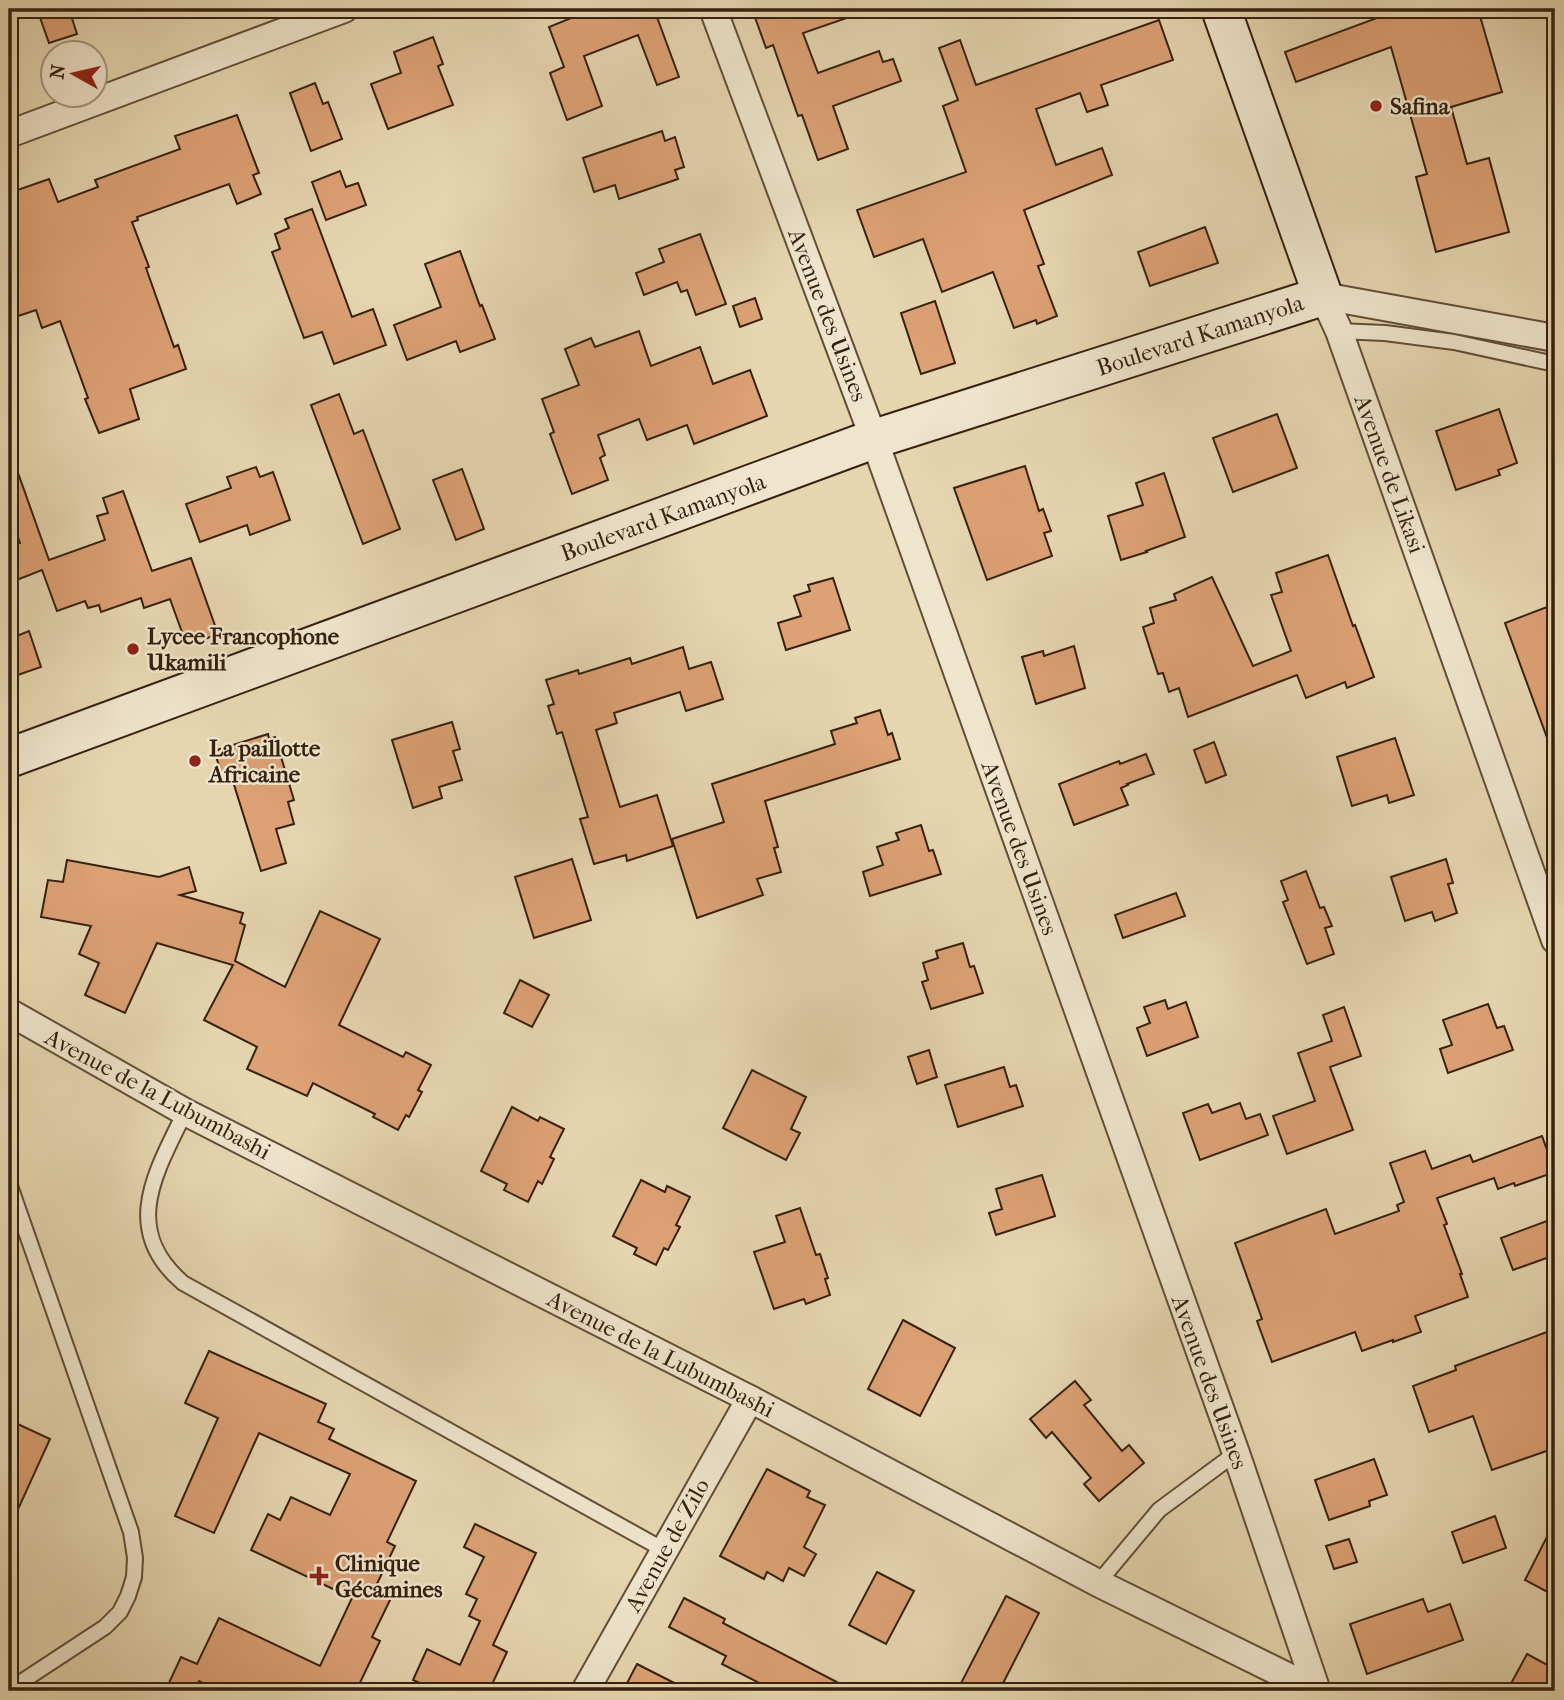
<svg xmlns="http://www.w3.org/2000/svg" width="1564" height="1700" font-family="'IM FELL French Canon',serif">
  <rect width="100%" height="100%" fill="#e6d6b0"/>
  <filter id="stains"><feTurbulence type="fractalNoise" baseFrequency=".00286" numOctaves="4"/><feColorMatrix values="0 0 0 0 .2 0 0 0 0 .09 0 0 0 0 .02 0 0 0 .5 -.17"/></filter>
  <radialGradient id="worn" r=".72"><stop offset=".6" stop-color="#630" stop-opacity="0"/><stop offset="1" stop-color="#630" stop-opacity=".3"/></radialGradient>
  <g fill="#dca175" stroke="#36210f" stroke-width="2">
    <path d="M 37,9 L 69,9 L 77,34 L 49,43 Z"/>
    <path d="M 593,9 L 654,9 L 679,77 L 657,85 L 638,35 L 584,56 L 602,106 L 567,120 L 550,73 L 564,67 L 549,27 Z"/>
    <path d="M 752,9 L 864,9 L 864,12 L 803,33 L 818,73 L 879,51 L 883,62 L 893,59 L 901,81 L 833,106 L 848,149 L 818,160 L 802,115 L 798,116 L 773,45 L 766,48 Z"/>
    <path d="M 1401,9 L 1478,9 L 1502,92 L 1451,107 L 1467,164 L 1489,158 L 1509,232 L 1436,252 L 1416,177 L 1427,174 L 1391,47 L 1296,82 L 1285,52 Z"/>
    <path d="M 1159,20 L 1173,60 L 1101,85 L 1108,105 L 1087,112 L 1080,93 L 1036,109 L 1056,165 L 1102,148 L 1112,175 L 1024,210 L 1044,264 L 1038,266 L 1057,316 L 1037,324 L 1036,320 L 1014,328 L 993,272 L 942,292 L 923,239 L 874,257 L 857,210 L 966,172 L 943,106 L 958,100 L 939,48 L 960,40 L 976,85 Z"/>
    <path d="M 433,37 L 443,64 L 438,66 L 453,105 L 388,129 L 371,84 L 401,73 L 394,52 Z"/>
    <path d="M 315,83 L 323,104 L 328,102 L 342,139 L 311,151 L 290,93 Z"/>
    <path d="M 237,115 L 259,173 L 253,175 L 261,194 L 237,204 L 229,184 L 137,217 L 138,220 L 132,222 L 149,267 L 146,268 L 174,347 L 178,345 L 186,369 L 130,389 L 139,419 L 99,433 L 85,399 L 88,398 L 60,321 L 42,328 L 36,310 L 9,319 L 9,193 L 49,179 L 58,202 L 98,187 L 95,180 L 180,149 L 175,136 Z"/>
    <path d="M 662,131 L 665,141 L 675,137 L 684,167 L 675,170 L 678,179 L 619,199 L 615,185 L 594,192 L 583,158 Z"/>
    <path d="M 340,171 L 346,187 L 358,183 L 366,205 L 326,220 L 312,182 Z"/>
    <path d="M 312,209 L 352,317 L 373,309 L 386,345 L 334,364 L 322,332 L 304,338 L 272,252 L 280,249 L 275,234 L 289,228 L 285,219 Z"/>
    <path d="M 1205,227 L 1218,263 L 1150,286 L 1138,252 Z"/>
    <path d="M 700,234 L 726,304 L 696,315 L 687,290 L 681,292 L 677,282 L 644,295 L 636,273 L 664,262 L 659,249 Z"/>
    <path d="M 460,251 L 480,306 L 482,305 L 495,339 L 460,352 L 456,341 L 407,360 L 394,325 L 441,307 L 425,264 Z"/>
    <path d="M 755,298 L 762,319 L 740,327 L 733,306 Z"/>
    <path d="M 935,301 L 955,363 L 921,374 L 901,313 Z"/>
    <path d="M 639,331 L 651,366 L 700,347 L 713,384 L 750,370 L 767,416 L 694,444 L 687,425 L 647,440 L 639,419 L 598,435 L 605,455 L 600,458 L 608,480 L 572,494 L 550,434 L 554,432 L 542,399 L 579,385 L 565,349 L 591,338 L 595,347 Z"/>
    <path d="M 339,394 L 354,434 L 363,430 L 400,529 L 363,544 L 311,405 Z"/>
    <path d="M 1499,409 L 1517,463 L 1498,470 L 1500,475 L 1456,490 L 1436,431 Z"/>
    <path d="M 1277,414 L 1297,468 L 1233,492 L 1213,438 Z"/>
    <path d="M 12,456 L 49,560 L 105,540 L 97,516 L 108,513 L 103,498 L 123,491 L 152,571 L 191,558 L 218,634 L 187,646 L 170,599 L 144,608 L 141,598 L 101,612 L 99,605 L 88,608 L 85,601 L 57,611 L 42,570 L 9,583 L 9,545 L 20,543 L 9,511 L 9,457 Z"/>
    <path d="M 1025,466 L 1039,511 L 1043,509 L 1051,531 L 1044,533 L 1052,556 L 987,580 L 954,488 Z"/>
    <path d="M 256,467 L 260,477 L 273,472 L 290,520 L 250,535 L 247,525 L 200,542 L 186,504 L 231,488 L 227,477 Z"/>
    <path d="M 462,469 L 484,529 L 456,540 L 433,480 Z"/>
    <path d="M 1164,473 L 1185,537 L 1146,551 L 1147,552 L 1121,560 L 1108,516 L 1143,505 L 1136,483 Z"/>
    <path d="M 1328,555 L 1353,626 L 1355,625 L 1374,677 L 1347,688 L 1345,682 L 1306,698 L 1297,675 L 1188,717 L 1179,688 L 1169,692 L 1163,673 L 1158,674 L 1143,627 L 1154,623 L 1150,608 L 1176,600 L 1174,594 L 1212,577 L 1253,666 L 1291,651 L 1271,595 L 1282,592 L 1276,573 Z"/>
    <path d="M 833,578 L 850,630 L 786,650 L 778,623 L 801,616 L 794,596 L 810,591 L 808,585 Z"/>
    <path d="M 1555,604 L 1555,754 L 1553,754 L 1505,623 Z"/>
    <path d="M 29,631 L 41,667 L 9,678 L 9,639 Z"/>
    <path d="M 1074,646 L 1085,688 L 1036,704 L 1022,657 L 1043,651 L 1044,656 Z"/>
    <path d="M 683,647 L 689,669 L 711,662 L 723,699 L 686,711 L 680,692 L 614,713 L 617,723 L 596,730 L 620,807 L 657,795 L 673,846 L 627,861 L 626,855 L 594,864 L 580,819 L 588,817 L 562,732 L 557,734 L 548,706 L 554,704 L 546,680 L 578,670 L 579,674 L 630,658 L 632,664 Z"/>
    <path d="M 880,710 L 888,735 L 892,733 L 900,759 L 765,801 L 778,847 L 774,848 L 781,872 L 757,879 L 763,895 L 697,918 L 672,839 L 724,822 L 712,784 L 835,744 L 831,731 L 857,723 L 855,718 Z"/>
    <path d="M 452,722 L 460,749 L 453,751 L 462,780 L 439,787 L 442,798 L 413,808 L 392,740 Z"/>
    <path d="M 268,734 L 269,739 L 275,737 L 294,800 L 288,802 L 294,824 L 276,829 L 286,863 L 261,871 L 230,772 L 222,774 L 214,751 Z"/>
    <path d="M 1395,738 L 1414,795 L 1389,803 L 1387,795 L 1352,806 L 1337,757 Z"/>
    <path d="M 1214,742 L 1226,775 L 1206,783 L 1194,750 Z"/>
    <path d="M 1146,754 L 1154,774 L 1127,784 L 1128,785 L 1121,788 L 1128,805 L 1074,825 L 1059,784 L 1119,761 L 1120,764 Z"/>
    <path d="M 921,825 L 929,851 L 933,850 L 941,874 L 870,896 L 863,872 L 883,865 L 877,847 L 899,840 L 896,833 Z"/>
    <path d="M 572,859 L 591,920 L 534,938 L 515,877 Z"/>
    <path d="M 1446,859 L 1453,883 L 1448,884 L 1457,913 L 1435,921 L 1432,912 L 1405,921 L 1391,877 Z"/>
    <path d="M 67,860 L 159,877 L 189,867 L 196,891 L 180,895 L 243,913 L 240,923 L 245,925 L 235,961 L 285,987 L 320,911 L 380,939 L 339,1025 L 403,1057 L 406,1052 L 431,1065 L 418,1090 L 422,1092 L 409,1117 L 406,1115 L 398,1130 L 373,1117 L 375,1114 L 313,1083 L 307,1096 L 247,1069 L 257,1047 L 204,1020 L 233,965 L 157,943 L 125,1013 L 85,995 L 99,963 L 79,954 L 91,926 L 41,917 L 48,880 L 63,882 Z"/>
    <path d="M 1306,871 L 1320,908 L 1324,907 L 1332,926 L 1325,928 L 1334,954 L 1307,964 L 1283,902 L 1288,900 L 1281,881 Z"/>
    <path d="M 1176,893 L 1185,916 L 1123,938 L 1115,915 Z"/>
    <path d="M 963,943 L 970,967 L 974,966 L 983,993 L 931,1009 L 922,982 L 928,980 L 923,963 L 938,958 L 936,951 Z"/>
    <path d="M 520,980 L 549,995 L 532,1027 L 504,1013 Z"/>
    <path d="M 1165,1000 L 1168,1009 L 1186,1002 L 1198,1037 L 1147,1056 L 1137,1028 L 1150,1023 L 1144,1007 Z"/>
    <path d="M 1488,1004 L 1497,1028 L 1504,1026 L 1513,1050 L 1448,1073 L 1440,1049 L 1452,1045 L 1443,1020 Z"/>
    <path d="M 1344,1007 L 1361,1056 L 1330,1067 L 1353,1130 L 1287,1154 L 1273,1116 L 1315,1101 L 1298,1053 L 1332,1041 L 1323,1015 Z"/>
    <path d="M 929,1050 L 937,1077 L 917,1084 L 908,1057 Z"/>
    <path d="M 1004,1067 L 1010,1087 L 1016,1085 L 1023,1106 L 958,1127 L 945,1085 Z"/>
    <path d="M 752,1070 L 806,1097 L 791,1129 L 800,1133 L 786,1160 L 723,1128 Z"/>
    <path d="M 1240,1103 L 1246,1119 L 1260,1114 L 1268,1135 L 1200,1160 L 1183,1113 L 1208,1104 L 1212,1113 Z"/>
    <path d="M 512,1107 L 538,1121 L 540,1117 L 564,1129 L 550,1157 L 554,1159 L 542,1184 L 538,1181 L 528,1202 L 504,1190 L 507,1184 L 481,1171 Z"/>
    <path d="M 1542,1136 L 1555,1172 L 1515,1186 L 1514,1183 L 1498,1189 L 1494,1178 L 1437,1198 L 1447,1224 L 1444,1225 L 1462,1274 L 1460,1274 L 1468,1297 L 1415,1316 L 1421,1332 L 1393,1342 L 1393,1340 L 1362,1351 L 1355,1332 L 1272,1362 L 1257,1321 L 1262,1319 L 1235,1243 L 1326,1209 L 1335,1234 L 1399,1211 L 1397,1205 L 1404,1202 L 1390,1163 L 1425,1151 L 1432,1169 L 1470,1155 L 1473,1162 Z"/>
    <path d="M 1042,1175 L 1055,1216 L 996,1235 L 989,1213 L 1002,1209 L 996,1189 Z"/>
    <path d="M 641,1180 L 665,1192 L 667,1186 L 690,1197 L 676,1225 L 680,1227 L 668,1250 L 664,1248 L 656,1265 L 634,1254 L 637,1248 L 613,1236 Z"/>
    <path d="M 800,1208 L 816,1255 L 820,1254 L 828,1278 L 825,1279 L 830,1295 L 806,1304 L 804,1299 L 774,1309 L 754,1252 L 785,1242 L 776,1216 Z"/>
    <path d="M 1555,1218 L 1555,1255 L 1513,1270 L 1501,1238 Z"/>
    <path d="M 903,1320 L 955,1348 L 920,1416 L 868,1389 Z"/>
    <path d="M 1555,1329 L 1555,1448 L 1492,1470 L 1473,1416 L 1429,1432 L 1413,1386 L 1456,1370 L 1455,1366 Z"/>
    <path d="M 209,1351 L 326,1404 L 318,1422 L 334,1429 L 329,1439 L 416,1481 L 387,1542 L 395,1546 L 375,1588 L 392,1596 L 372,1637 L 380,1641 L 356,1691 L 220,1691 L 199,1681 L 194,1691 L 182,1691 L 168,1685 L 181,1657 L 197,1664 L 219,1618 L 320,1666 L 352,1598 L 251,1550 L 268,1514 L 280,1520 L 291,1497 L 330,1515 L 350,1474 L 259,1433 L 214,1533 L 175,1516 L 218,1418 L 185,1403 Z"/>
    <path d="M 1075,1381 L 1091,1400 L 1084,1405 L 1122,1451 L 1129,1445 L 1144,1463 L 1099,1501 L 1084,1484 L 1091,1478 L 1052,1432 L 1046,1438 L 1030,1419 Z"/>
    <path d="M 9,1420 L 50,1439 L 9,1529 Z"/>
    <path d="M 1374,1459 L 1387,1495 L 1369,1501 L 1370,1506 L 1329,1520 L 1315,1480 Z"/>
    <path d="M 767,1469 L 810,1491 L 807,1497 L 825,1505 L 804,1547 L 816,1554 L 804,1576 L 789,1568 L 783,1581 L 767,1572 L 764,1579 L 720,1556 Z"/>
    <path d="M 1495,1516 L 1506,1548 L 1463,1563 L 1452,1532 Z"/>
    <path d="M 1555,1521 L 1555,1596 L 1525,1580 Z"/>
    <path d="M 475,1524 L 536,1553 L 493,1645 L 507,1652 L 489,1691 L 437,1691 L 413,1680 L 427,1649 L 460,1665 L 480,1621 L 469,1616 L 477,1599 L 466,1594 L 484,1557 L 464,1547 Z"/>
    <path d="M 1349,1539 L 1357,1562 L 1334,1569 L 1326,1546 Z"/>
    <path d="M 877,1572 L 914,1591 L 886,1644 L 849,1625 Z"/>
    <path d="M 1006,1596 L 1039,1613 L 999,1691 L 957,1691 Z"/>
    <path d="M 684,1598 L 725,1619 L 723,1623 L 854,1691 L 775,1691 L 722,1664 L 726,1656 L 669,1627 Z"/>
    <path d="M 1423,1599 L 1428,1612 L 1450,1604 L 1463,1640 L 1367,1674 L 1350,1624 Z"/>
    <path d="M 1527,1654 L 1555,1669 L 1555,1691 L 1507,1691 Z"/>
    <path d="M 637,1664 L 690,1691 L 639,1691 L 626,1685 Z"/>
  </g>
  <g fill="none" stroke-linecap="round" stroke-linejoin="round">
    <g stroke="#624e37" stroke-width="18">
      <g id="lane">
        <path d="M 1339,331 L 1385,333 L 1454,342 L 1555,364"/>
        <path d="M 185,1112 C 156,1172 120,1229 183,1283 L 664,1550"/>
        <path d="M 9,1183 L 131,1532 L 135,1558 L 134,1577 L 128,1596 L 120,1612 L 105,1627 L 9,1690"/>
        <path d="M 1098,1583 L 1159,1510 L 1236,1453"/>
      </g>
    </g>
    <g stroke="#624e37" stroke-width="30">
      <g id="street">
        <path d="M 713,9 L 874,439 L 1236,1453 L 1317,1691"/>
        <path d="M 9,134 L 344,9"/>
        <path d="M 1323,296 L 1339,331 L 1555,940"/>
        <path d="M 1323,296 L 1555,338"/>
        <path d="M 9,1012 L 185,1112 L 750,1399 L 1098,1583 L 1317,1691"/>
        <path d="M 585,1691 L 750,1399"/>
      </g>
    </g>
    <g stroke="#36210f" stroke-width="42">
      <path id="secondary" d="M 9,758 L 874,439 L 1323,296 L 1221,9"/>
    </g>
    <use href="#lane" stroke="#efe4cc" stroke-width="14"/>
    <use href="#street" stroke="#efe4cc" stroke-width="26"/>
    <use href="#secondary" stroke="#efe4cc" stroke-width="38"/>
  </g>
  <g fill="#8f2418" stroke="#efe4cc" stroke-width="2.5">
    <circle cx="1376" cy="106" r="7"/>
    <circle cx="133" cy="649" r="7"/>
    <circle cx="195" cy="761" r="7"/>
    <path d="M315.5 1565.5h7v7h7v7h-7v7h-7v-7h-7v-7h7z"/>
  </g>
  <g text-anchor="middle" stroke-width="5" stroke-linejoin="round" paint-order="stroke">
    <g font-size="23" font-weight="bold" fill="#36210f" stroke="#efe4cc" text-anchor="start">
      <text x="1390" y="114">Safina</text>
      <text x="147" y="644">Lycee Francophone<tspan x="147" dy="26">Ukamili</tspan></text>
      <text x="209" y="756">La paillotte<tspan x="209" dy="26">Africaine</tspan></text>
      <text x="335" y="1571">Clinique<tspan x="335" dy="26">Gécamines</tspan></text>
    </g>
    <g font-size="23" fill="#36210f" stroke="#efe4cc">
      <text transform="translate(828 315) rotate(69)" y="8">Avenue des Usines</text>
      <text transform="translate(1200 335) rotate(-18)" y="8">Boulevard Kamanyola</text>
      <text transform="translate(1390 474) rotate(70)" y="8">Avenue de Likasi</text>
      <text transform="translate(663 517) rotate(-20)" y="8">Boulevard Kamanyola</text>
      <text transform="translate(1020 848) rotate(70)" y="8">Avenue des Usines</text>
      <text transform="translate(158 1094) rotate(28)" y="8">Avenue de la Lubumbashi</text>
      <text transform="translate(661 1354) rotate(27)" y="8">Avenue de la Lubumbashi</text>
      <text transform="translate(1210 1382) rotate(70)" y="8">Avenue des Usines</text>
      <text transform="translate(667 1545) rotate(-61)" y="8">Avenue de Zilo</text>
    </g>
  </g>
  <rect width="1564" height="1700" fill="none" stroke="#e6d6b0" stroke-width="35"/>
  <rect x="10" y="10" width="1543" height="1679" fill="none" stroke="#36210f" stroke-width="3.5"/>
  <rect x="18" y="18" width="1529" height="1665" fill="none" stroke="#36210f" stroke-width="2"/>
  <g transform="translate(74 74) rotate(278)"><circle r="33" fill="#efe4cc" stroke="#a59680" stroke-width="2"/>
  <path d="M0-5L12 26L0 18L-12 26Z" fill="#8f2418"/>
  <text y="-10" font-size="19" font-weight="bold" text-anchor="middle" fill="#36210f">N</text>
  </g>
  <rect width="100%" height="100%" filter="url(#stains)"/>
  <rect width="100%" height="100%" fill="url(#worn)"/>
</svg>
